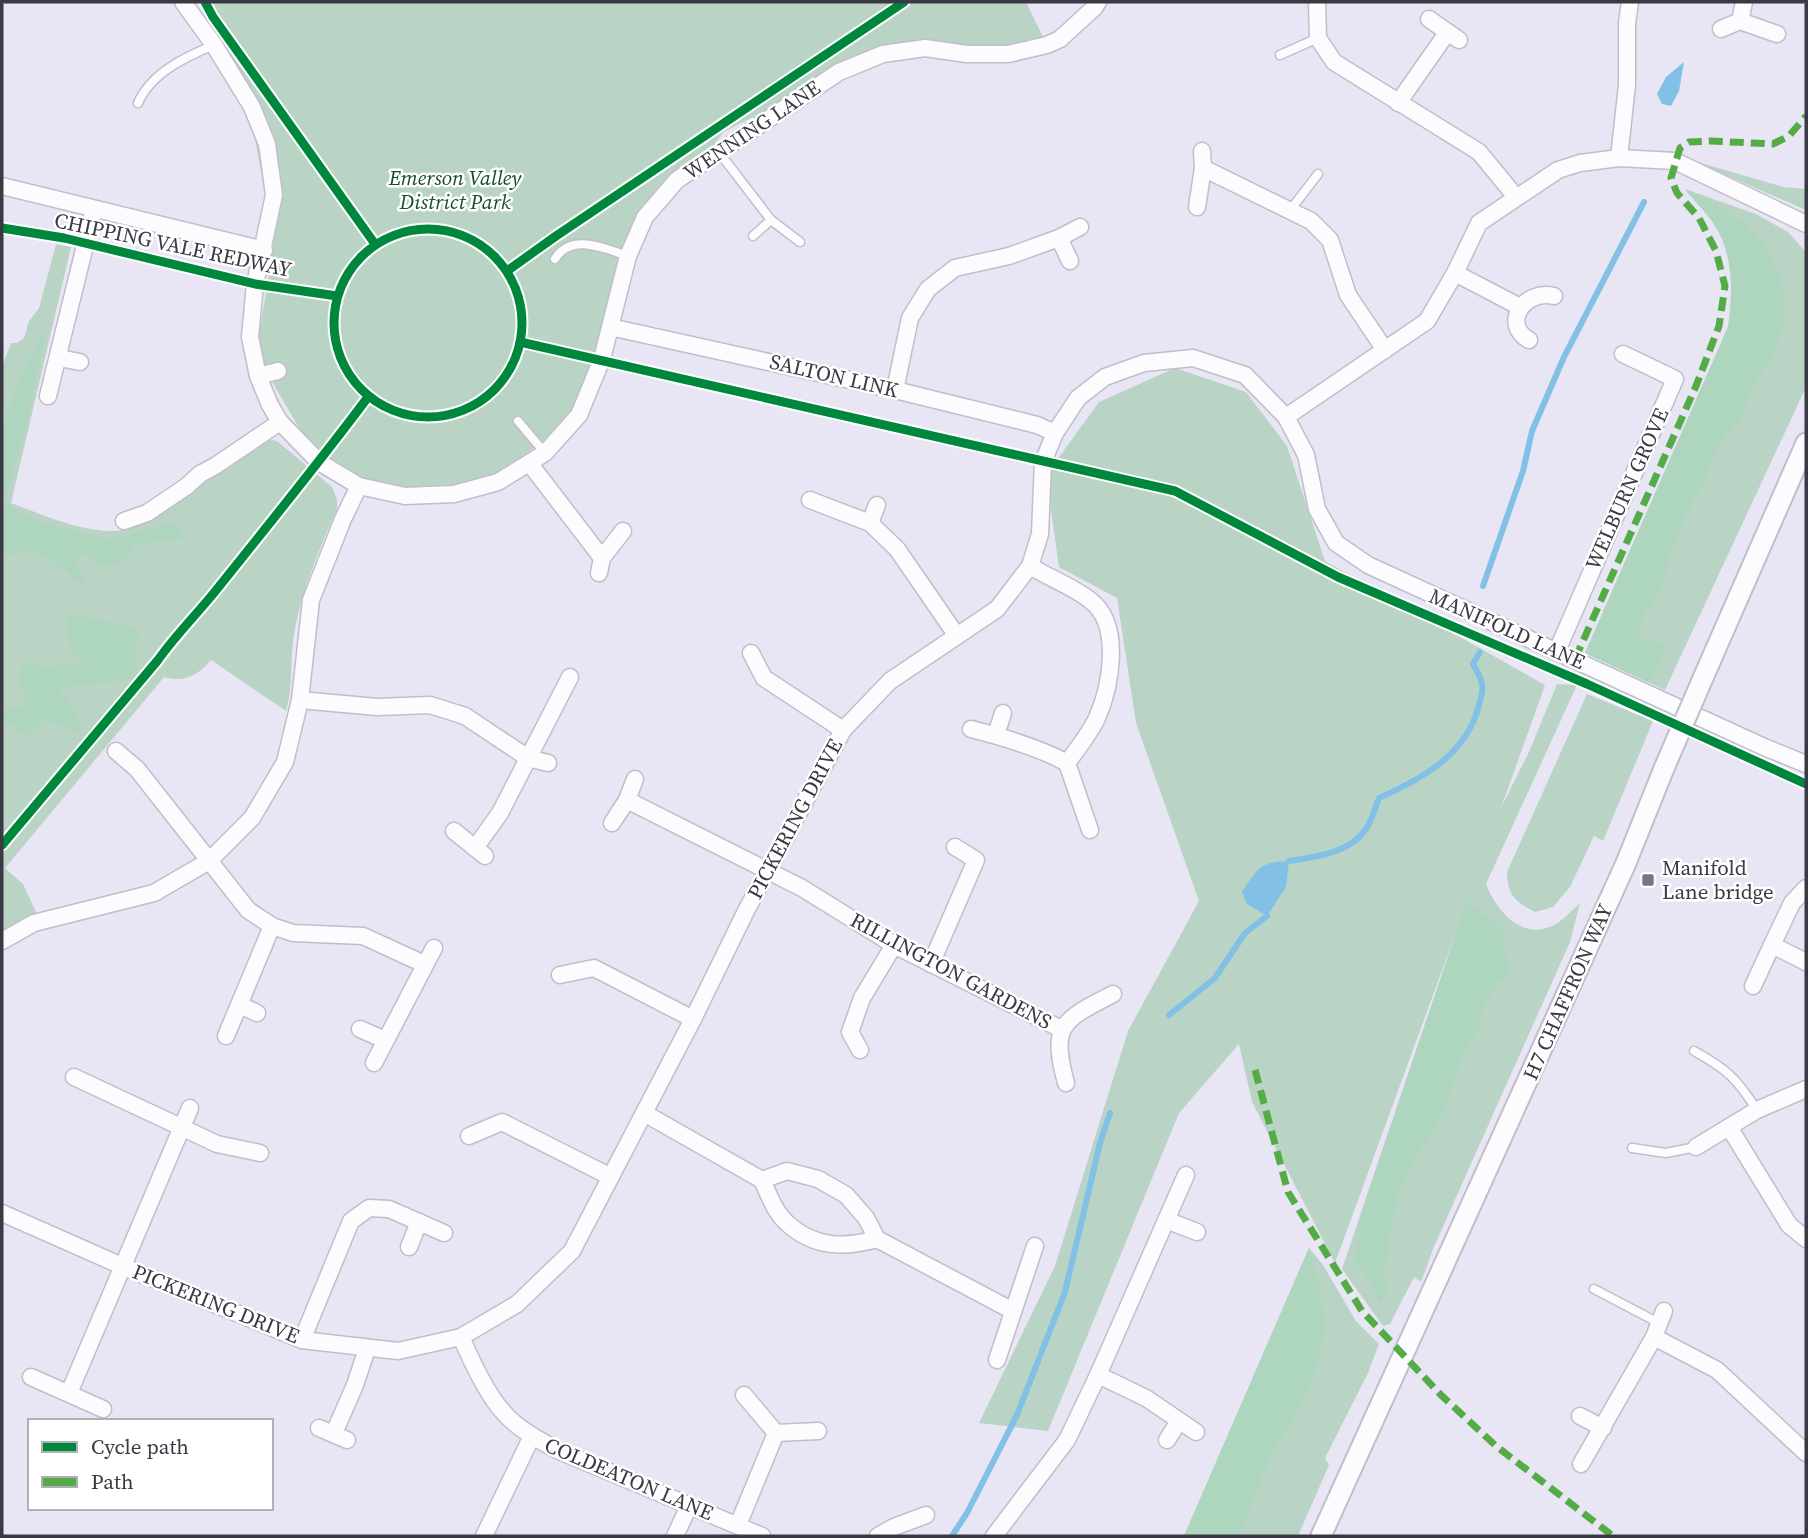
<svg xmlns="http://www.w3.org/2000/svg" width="1808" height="1538" font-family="'Source Serif 4',serif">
  <rect width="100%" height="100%" fill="#e8e5f5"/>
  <g fill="#b9d4c5">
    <path d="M 202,2 L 1026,2 L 1047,45 L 967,54 L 896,43 L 724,132 L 638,234 L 579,415 L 494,477 L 405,496 L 319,462 L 256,354 L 274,243 L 255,139 Z"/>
    <path d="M 1694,161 L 1783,187 L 1806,189 L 1806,210 Z"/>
    <path d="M 1685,189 L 1756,214 L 1788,232 L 1806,252 L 1806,387 L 1665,690 L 1585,653 L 1728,327 C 1733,293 1734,254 1714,224 C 1706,212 1694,201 1685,189 Z"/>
    <path d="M 56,244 L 71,247 L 11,503 C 43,515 81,532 116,531 C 158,529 226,459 268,439 L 277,441 L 332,487 L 337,499 L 337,509 C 318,552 300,594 293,641 C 290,665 293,688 286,711 L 211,660 C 199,675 184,683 164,677 L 5,868 L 23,884 L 37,914 L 2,931 L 2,367 L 11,343 L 17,343 L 24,338 L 29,321 L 39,308 Z"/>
    <path d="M 1175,368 L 1246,392 L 1287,446 L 1325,561 L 1545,685 L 1501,808 L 1529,752 L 1557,684 L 1577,685 L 1486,884 C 1498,914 1525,944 1559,922 C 1566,917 1573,909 1580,903 L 1570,942 L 1433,1249 L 1421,1282 L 1414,1277 L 1390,1324 L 1383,1326 L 1342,1269 L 1455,935 L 1335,1263 L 1252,1102 L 1239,1044 L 1179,1113 L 1048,1431 L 979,1423 L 1055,1266 L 1128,1031 L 1199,901 L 1136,723 L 1117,598 L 1059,567 L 1046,475 L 1099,402 Z"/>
    <path d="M 1587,694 L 1653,721 L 1603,841 L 1594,836 L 1570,887 L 1553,907 L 1535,912 C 1514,901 1508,895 1507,872 Z"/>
    <path d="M 1309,1248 L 1323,1265 L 1356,1321 L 1379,1344 L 1368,1373 L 1325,1458 L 1329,1465 L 1298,1536 L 1184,1536 Z"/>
  </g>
  <g fill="#aed5bd">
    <path d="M 1685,189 L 1717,205 L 1746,224 L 1766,248 L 1782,283 L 1785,318 L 1772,357 L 1756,381 L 1741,418 L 1720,442 L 1705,479 L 1685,517 L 1668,559 L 1664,581 L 1642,619 L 1637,636 L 1664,645 L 1662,662 L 1647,682 L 1585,653 L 1728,327 C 1733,293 1734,254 1714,224 C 1706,212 1694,201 1685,189 Z"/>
    <path d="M 47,329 L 23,437 L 5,500 L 17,511 L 37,521 L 106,539 L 127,536 L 168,523 L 180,527 L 183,538 L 136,545 L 123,561 L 101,567 L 85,553 L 75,558 L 85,586 C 53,564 46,540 2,558 L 2,428 L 27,362 Z"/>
    <path d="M 70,615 L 128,626 L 138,631 L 139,637 L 135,644 L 138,665 L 132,678 L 110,682 L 75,684 L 59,692 L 70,702 L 82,733 L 44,719 L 28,737 L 11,724 L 2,720 L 2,712 L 25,705 L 24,692 L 17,679 L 24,664 L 34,662 L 46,667 L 88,663 L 73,655 L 67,632 Z"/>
    <path d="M 1467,902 L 1504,932 L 1508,978 L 1499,981 L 1482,1008 L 1479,1029 L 1462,1054 L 1445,1108 L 1398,1190 L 1384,1273 L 1387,1295 L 1380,1303 L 1370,1281 L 1355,1261 L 1361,1213 Z"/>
    <path d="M 1309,1248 C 1325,1302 1331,1337 1307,1390 C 1297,1413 1282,1434 1271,1457 C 1266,1468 1260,1480 1256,1491 C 1249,1507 1247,1522 1237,1536 L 1184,1536 Z"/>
  </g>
  <g fill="#82c0e6">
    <path d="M 1684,62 L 1679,91 L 1671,106 L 1662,104 L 1657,94 L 1666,77 Z"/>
    <path d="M 1289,861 L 1286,887 L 1267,916 L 1247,904 L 1242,892 C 1258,868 1259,862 1289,861 Z"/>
  </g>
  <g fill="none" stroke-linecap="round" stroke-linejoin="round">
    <g stroke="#82c0e6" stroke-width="6">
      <path d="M 1483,586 L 1523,471 L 1532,431 L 1564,357 L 1644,202"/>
      <path d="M 1289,861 C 1316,857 1350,853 1366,829 C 1372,820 1375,808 1379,798 C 1422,779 1467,754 1479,705 C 1480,699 1484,690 1482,684 C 1481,677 1476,670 1473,664 L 1480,652"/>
      <path d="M 1169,1015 L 1215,978 L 1245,933 L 1267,916"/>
      <path d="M 952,1536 L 967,1513 L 1017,1415 L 1065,1292 L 1100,1143 L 1110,1113"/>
    </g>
    <g stroke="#c1becb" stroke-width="11">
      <g id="service">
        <path d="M 1280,55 L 1318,38"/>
        <path d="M 138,103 C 151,73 185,57 214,45"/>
        <path d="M 718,151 L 771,220 L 800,242"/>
        <path d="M 1291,209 L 1318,174"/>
        <path d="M 753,236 L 771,220"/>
        <path d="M 555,259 C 571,232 606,249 628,256"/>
        <path d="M 518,421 L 545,453"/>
        <path d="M 1694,1051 C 1727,1069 1737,1079 1757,1110"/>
        <path d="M 1632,1148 L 1666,1153 L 1696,1147"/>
        <path d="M 1594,1289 L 1659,1323"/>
      </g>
    </g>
    <g stroke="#c1becb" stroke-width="19">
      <g id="minor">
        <path d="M 183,2 L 214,45 L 252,107 L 267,144 L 274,195 L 255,284 L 250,337 L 258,376 L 270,405 L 280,422 L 319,462 L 359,486 L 405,496 L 454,494 L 498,482 L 545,453 L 579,415 L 602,359 L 628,256 L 645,217 L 677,180 L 839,72 L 883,54 L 925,48 L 967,54 L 1008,54 L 1047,45 L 1060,39 L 1095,7 L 1098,2"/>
        <path d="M 1317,2 L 1318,38 L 1334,62 L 1479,152 L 1516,197"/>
        <path d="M 1429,19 L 1459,40"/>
        <path d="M 1740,21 L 1777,34"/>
        <path d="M 1721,29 L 1740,21 L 1744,2"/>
        <path d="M 1398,103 L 1447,33"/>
        <path d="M 1619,158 L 1627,85 L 1627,23 L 1630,2"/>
        <path d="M 1203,168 L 1311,221 L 1330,240 L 1348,295 L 1385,350"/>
        <path d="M 2,186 L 264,250"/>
        <path d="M 1197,207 L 1203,168 L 1202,151"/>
        <path d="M 1059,238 L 1070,261"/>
        <path d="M 1455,273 L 1520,307"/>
        <path d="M 610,327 L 895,390 L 1037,425 L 1055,433"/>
        <path d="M 1529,340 C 1501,324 1524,289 1554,296"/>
        <path d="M 59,358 L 80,362"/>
        <path d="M 258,376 L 278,371"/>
        <path d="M 895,390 L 910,318 L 928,289 L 955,268 L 1009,256 L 1059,238 L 1080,227"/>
        <path d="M 48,396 L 94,209"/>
        <path d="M 1286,417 L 1427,321 L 1455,273 L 1479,223 L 1558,170 L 1580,163 L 1619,158 L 1675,161 L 1806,224"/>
        <path d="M 530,464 L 602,558"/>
        <path d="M 810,500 L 870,523 L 897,549 L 957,636"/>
        <path d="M 124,521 L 147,513 L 187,486 L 200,474 L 215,466 L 280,422"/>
        <path d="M 870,523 L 877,505"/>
        <path d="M 599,573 L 602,558 L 623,531"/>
        <path d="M 1557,651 L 1675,379 L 1623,354"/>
        <path d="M 751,653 L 764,678 L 843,730"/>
        <path d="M 300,700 L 377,707 L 430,705 L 465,716 L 528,758 L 548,763"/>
        <path d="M 971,729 C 1003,737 1038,747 1067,763 C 1078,748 1090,733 1097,718 C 1111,686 1122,625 1091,601 C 1074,587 1049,578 1030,566"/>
        <path d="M 996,735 L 1003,713"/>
        <path d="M 116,751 L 137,769 L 248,910 L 272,926 L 293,933 L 363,936 L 424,964"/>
        <path d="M 1067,763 L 1090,830"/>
        <path d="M 627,800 L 802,888 L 894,945 L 1061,1029"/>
        <path d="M 612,823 L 627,800 L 635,779"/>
        <path d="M 454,831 L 485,856"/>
        <path d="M 475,848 L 500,813 L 570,677"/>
        <path d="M 2,941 L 34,923 L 154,893 L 209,861 L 252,818 L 285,762 L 300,700 L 311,600 L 343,519 L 359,486"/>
        <path d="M 1772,945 L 1792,903 L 1806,888"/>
        <path d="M 931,964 L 976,860 L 955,847"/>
        <path d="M 560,975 L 594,968 L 693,1019"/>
        <path d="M 1753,986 L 1772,945 L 1806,962"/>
        <path d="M 240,1005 L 257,1013"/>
        <path d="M 360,1029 L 385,1040"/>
        <path d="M 226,1036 L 272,926"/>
        <path d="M 860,1050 L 850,1032 L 862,998 L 894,945"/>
        <path d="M 374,1063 L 434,948"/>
        <path d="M 74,1077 L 217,1144 L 260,1153"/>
        <path d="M 1066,1083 C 1050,1024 1063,1020 1113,994"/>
        <path d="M 644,1113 L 762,1180 L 787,1171 L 818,1179 L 846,1195 L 866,1218 L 877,1239 L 1013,1311"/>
        <path d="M 1729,1127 L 1789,1225 L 1806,1239"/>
        <path d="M 469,1136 L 502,1122 L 611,1177"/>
        <path d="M 1696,1147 L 1757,1110 L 1806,1089"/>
        <path d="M 762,1180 C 769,1195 775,1213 788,1224 C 815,1248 844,1248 877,1239"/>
        <path d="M 2,1213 L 122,1266 L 302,1340 L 398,1351 L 461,1337 L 517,1304 L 572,1251 L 693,1019 L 747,909 L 843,730 L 890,681 L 997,609 L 1030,566 L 1040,534 L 1043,462 L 1055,433 L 1078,398 L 1105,377 L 1144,363 L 1193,358 L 1245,375 L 1286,417 L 1306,455 L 1317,509 L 1336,543 L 1368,565 L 1764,747 L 1806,764"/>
        <path d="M 1166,1220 L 1197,1232"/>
        <path d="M 409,1247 L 419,1222"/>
        <path d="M 461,1337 C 471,1360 487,1395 504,1413 C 518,1429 539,1440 557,1450 L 762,1536"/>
        <path d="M 1654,1337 L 1717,1370 L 1806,1453"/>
        <path d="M 302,1340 L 351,1221 L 369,1208 L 389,1209 L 444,1233"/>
        <path d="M 997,1360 L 1035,1246"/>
        <path d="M 1098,1375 L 1146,1398 L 1196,1432"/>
        <path d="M 31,1377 L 103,1409"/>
        <path d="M 69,1393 L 190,1108"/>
        <path d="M 744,1395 L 776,1433 L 818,1431"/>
        <path d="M 1580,1416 L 1603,1428"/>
        <path d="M 319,1428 L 347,1440"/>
        <path d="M 334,1433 L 355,1385 L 367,1349"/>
        <path d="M 1167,1440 L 1179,1421"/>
        <path d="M 1581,1464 L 1654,1337 L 1664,1311"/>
        <path d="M 738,1525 L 776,1433"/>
        <path d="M 484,1536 L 532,1436"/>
        <path d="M 675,1536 L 689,1506"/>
        <path d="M 878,1536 L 894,1527 L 926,1515"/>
        <path d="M 994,1536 L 1067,1440 L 1098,1375 L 1186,1175"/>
      </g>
    </g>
    <g stroke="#c1becb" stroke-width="23">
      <g id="tertiary">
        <path d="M 1703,678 L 1806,443"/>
        <path d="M 1321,1536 L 1626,863 L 1665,766"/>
      </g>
    </g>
    <use href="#service" stroke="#fcfbfe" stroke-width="8"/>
    <use href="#minor" stroke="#fcfbfe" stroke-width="16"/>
    <use href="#tertiary" stroke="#fcfbfe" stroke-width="19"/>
    <g stroke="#c1becb" stroke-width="23" stroke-linecap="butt">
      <path id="tertiary-bridge" d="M 1665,766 L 1703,678"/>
    </g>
    <use href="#tertiary-bridge" stroke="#fcfbfe" stroke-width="19"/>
    <g stroke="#55ac47" stroke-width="7" stroke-dasharray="14 7" stroke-linecap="butt">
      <path d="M 1575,659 L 1696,386 L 1719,326 L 1725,286 L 1716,251 L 1699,218 L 1677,193 L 1671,178 L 1680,148 L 1689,142 L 1710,141 L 1773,144 L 1789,136 L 1806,116"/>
      <path d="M 1255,1070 L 1288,1192 L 1362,1311 L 1441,1395 L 1496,1446 L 1613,1536"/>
    </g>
    <g stroke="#fff" stroke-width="13">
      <g id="cycleway">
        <path d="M 205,2 L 213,17 L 375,244"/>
        <path d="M 2,228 L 64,238 L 255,284 L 337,296"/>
        <circle cx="428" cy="323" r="94"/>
        <path d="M 507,271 L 556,236 L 904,2"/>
        <path d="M 520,342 L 1175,491 L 1338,577 L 1587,684 L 1806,784"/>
        <path d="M 2,845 L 158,660 C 175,636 195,616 213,594 C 265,529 318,464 368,397"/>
      </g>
    </g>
    <use href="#cycleway" stroke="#00873e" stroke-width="9"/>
  </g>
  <rect fill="#787582" stroke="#fff" stroke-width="2.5" x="1641" y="873" width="14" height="14" rx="3.5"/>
  <g text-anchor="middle" stroke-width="5" stroke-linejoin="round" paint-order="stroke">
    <g font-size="21" fill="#3b3944" stroke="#fff">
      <text transform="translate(752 130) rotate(-34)" y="7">WENNING LANE</text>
      <text transform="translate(173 245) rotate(12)" y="7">CHIPPING VALE REDWAY</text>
      <text transform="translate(834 376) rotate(13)" y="7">SALTON LINK</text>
      <text transform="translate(1627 489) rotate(-66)" y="7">WELBURN GROVE</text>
      <text transform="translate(1507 629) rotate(24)" y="7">MANIFOLD LANE</text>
      <text transform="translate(795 819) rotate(-62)" y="7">PICKERING DRIVE</text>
      <text transform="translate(951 971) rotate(28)" y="7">RILLINGTON GARDENS</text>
      <text transform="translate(1568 992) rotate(-66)" y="7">H7 CHAFFRON WAY</text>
      <text transform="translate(216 1304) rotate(22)" y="7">PICKERING DRIVE</text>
      <text transform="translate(629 1479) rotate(23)" y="7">COLDEATON LANE</text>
    </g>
    <g font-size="21" font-style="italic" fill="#174c28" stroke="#fff">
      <text x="455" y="185">Emerson Valley<tspan x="455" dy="24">District Park</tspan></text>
    </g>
    <g font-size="21" fill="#3b3944" stroke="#fff" text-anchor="start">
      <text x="1662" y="875">Manifold<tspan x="1662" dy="24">Lane bridge</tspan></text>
    </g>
  </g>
  <rect width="1808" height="1538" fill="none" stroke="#3b3944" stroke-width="7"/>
  <rect x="28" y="1419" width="245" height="91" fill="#ffffff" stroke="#b1b0b4" stroke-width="2"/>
  <rect x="42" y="1442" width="35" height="10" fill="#00873e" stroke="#b1b0b4" stroke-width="2"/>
  <text x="91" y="1454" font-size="21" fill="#3b3944">Cycle path</text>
  <rect x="42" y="1477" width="35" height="10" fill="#55ac47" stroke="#b1b0b4" stroke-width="2"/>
  <text x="91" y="1489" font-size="21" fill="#3b3944">Path</text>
</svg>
